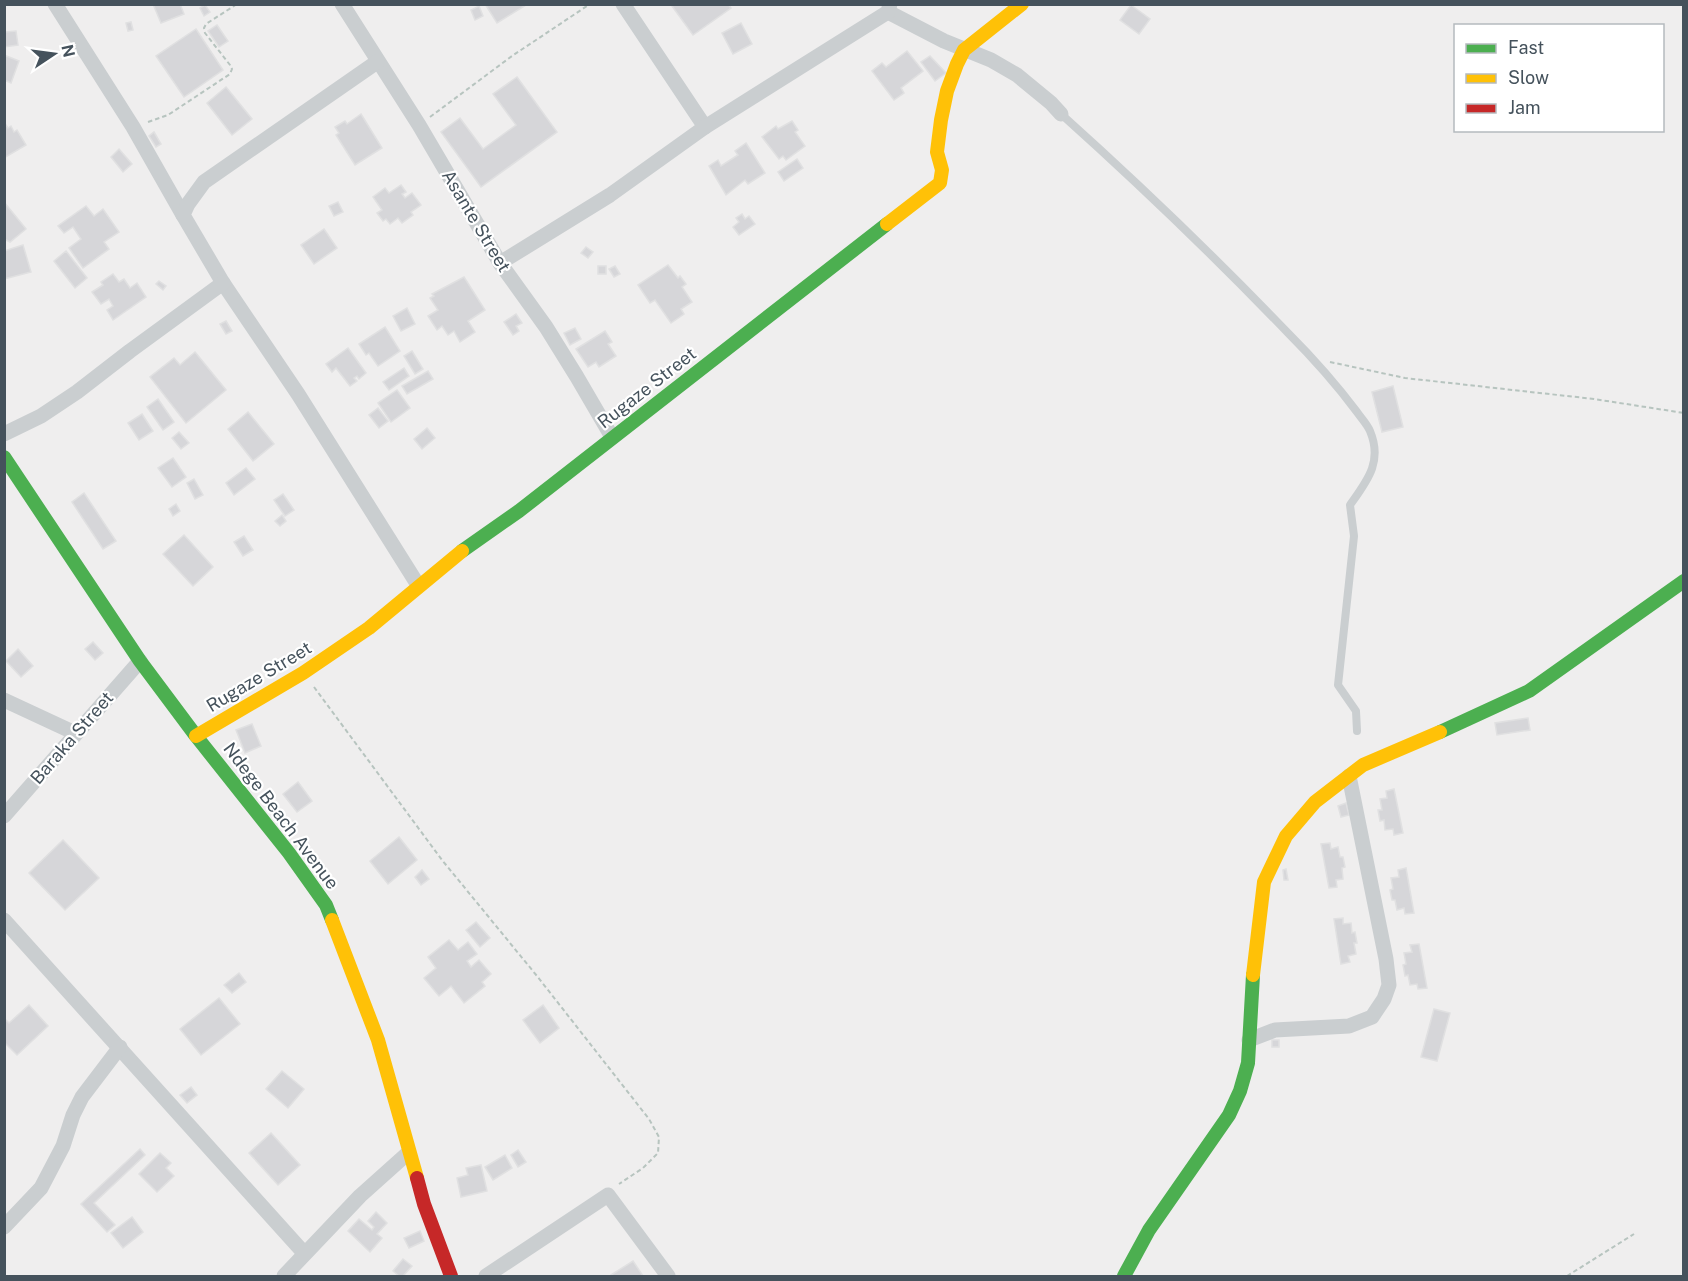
<svg xmlns="http://www.w3.org/2000/svg" width="1688" height="1281" font-family="'Public Sans',sans-serif">
  <rect width="100%" height="100%" fill="#efeeee"/>
  <g fill="#d6d6d9" stroke="#e0e0e1" stroke-width="1.5">
    <path d="M 153,4 L 180,4 L 184,14 L 161,23 Z"/>
    <path d="M 485,4 L 526,4 L 526,5 L 497,23 Z"/>
    <path d="M 674,4 L 728,4 L 731,8 L 693,35 L 672,6 Z"/>
    <path d="M 205,5 L 210,12 L 204,16 L 200,8 Z"/>
    <path d="M 1131,5 L 1150,19 L 1139,34 L 1120,20 Z"/>
    <path d="M 479,6 L 483,16 L 475,20 L 471,10 Z"/>
    <path d="M 4,20 L 5,32 L 16,31 L 18,45 L 4,47 Z"/>
    <path d="M 131,22 L 133,30 L 128,31 L 126,23 Z"/>
    <path d="M 741,23 L 752,44 L 733,54 L 722,33 Z"/>
    <path d="M 217,25 L 228,41 L 219,47 L 208,31 Z"/>
    <path d="M 196,29 L 223,70 L 184,97 L 156,56 Z"/>
    <path d="M 907,51 L 923,71 L 901,88 L 904,93 L 894,100 L 872,71 L 882,63 L 886,67 Z"/>
    <path d="M 4,55 L 19,61 L 11,83 L 4,80 Z"/>
    <path d="M 930,56 L 946,73 L 935,81 L 921,62 Z"/>
    <path d="M 517,77 L 557,132 L 481,187 L 441,132 L 460,118 L 483,149 L 516,125 L 493,94 Z"/>
    <path d="M 226,87 L 252,119 L 232,135 L 207,103 Z"/>
    <path d="M 361,114 L 382,148 L 355,165 L 336,135 L 339,133 L 335,127 L 345,121 L 347,124 Z"/>
    <path d="M 792,121 L 798,130 L 795,132 L 805,146 L 786,160 L 783,156 L 779,159 L 762,137 L 776,126 L 778,129 Z"/>
    <path d="M 4,122 L 8,128 L 11,126 L 14,132 L 17,130 L 26,145 L 4,158 Z"/>
    <path d="M 154,132 L 161,144 L 156,147 L 149,136 Z"/>
    <path d="M 746,143 L 765,173 L 748,184 L 745,180 L 726,195 L 709,166 L 718,160 L 721,166 L 738,155 L 735,151 Z"/>
    <path d="M 119,149 L 132,164 L 123,172 L 111,157 Z"/>
    <path d="M 797,159 L 803,168 L 784,181 L 778,172 Z"/>
    <path d="M 401,185 L 406,192 L 402,194 L 405,198 L 412,193 L 421,205 L 411,212 L 413,215 L 402,223 L 398,218 L 390,224 L 386,219 L 383,221 L 377,213 L 382,210 L 373,197 L 385,188 L 389,193 Z"/>
    <path d="M 4,202 L 26,229 L 10,242 L 4,239 Z"/>
    <path d="M 338,202 L 343,212 L 334,216 L 329,206 Z"/>
    <path d="M 86,206 L 94,216 L 103,209 L 119,232 L 104,242 L 109,249 L 83,268 L 69,248 L 81,239 L 73,227 L 64,233 L 58,226 Z"/>
    <path d="M 742,214 L 745,219 L 749,216 L 755,224 L 739,235 L 733,227 L 739,222 L 736,218 Z"/>
    <path d="M 324,229 L 337,248 L 314,264 L 301,245 Z"/>
    <path d="M 23,245 L 31,272 L 4,279 L 4,251 Z"/>
    <path d="M 586,247 L 593,252 L 588,258 L 581,253 Z"/>
    <path d="M 66,251 L 87,278 L 75,288 L 54,261 Z"/>
    <path d="M 668,265 L 678,278 L 680,276 L 686,284 L 682,287 L 692,302 L 681,309 L 684,314 L 671,323 L 655,300 L 650,303 L 638,285 Z"/>
    <rect x="598" y="266" width="8" height="8"/>
    <path d="M 615,266 L 620,274 L 614,277 L 609,269 Z"/>
    <path d="M 113,274 L 119,282 L 124,279 L 130,288 L 137,283 L 146,297 L 113,320 L 107,310 L 113,306 L 109,299 L 101,304 L 92,292 L 103,285 L 101,282 Z"/>
    <path d="M 464,277 L 485,310 L 468,321 L 475,332 L 460,342 L 454,331 L 448,335 L 442,326 L 437,330 L 428,316 L 438,310 L 430,298 L 434,296 L 432,294 Z"/>
    <path d="M 159,281 L 166,286 L 163,290 L 156,284 Z"/>
    <path d="M 407,308 L 415,324 L 401,331 L 393,316 Z"/>
    <path d="M 516,314 L 522,323 L 516,326 L 519,331 L 513,335 L 504,322 Z"/>
    <path d="M 226,321 L 232,331 L 226,334 L 220,324 Z"/>
    <path d="M 385,327 L 400,351 L 378,366 L 369,353 L 366,355 L 359,344 Z"/>
    <path d="M 575,328 L 581,339 L 570,345 L 564,333 Z"/>
    <path d="M 605,331 L 612,342 L 608,344 L 616,356 L 599,367 L 596,362 L 588,367 L 576,349 Z"/>
    <path d="M 348,348 L 366,373 L 359,379 L 357,376 L 354,378 L 357,381 L 350,386 L 336,368 L 332,372 L 326,364 Z"/>
    <path d="M 412,351 L 423,369 L 415,374 L 404,356 Z"/>
    <path d="M 195,352 L 226,390 L 186,423 L 150,377 L 174,358 L 180,365 Z"/>
    <path d="M 404,368 L 409,376 L 389,390 L 383,382 Z"/>
    <path d="M 428,371 L 433,379 L 407,394 L 402,386 Z"/>
    <path d="M 1393,386 L 1403,427 L 1382,432 L 1372,392 Z"/>
    <path d="M 397,390 L 410,408 L 391,422 L 378,403 Z"/>
    <path d="M 158,399 L 174,422 L 163,430 L 147,407 Z"/>
    <path d="M 378,408 L 388,421 L 379,428 L 369,415 Z"/>
    <path d="M 248,412 L 274,444 L 253,461 L 228,429 Z"/>
    <path d="M 142,414 L 153,431 L 139,440 L 128,423 Z"/>
    <path d="M 427,428 L 435,438 L 422,449 L 414,439 Z"/>
    <path d="M 179,432 L 189,443 L 181,449 L 172,438 Z"/>
    <path d="M 173,458 L 186,477 L 172,487 L 158,468 Z"/>
    <path d="M 246,468 L 255,479 L 234,495 L 226,483 Z"/>
    <path d="M 194,479 L 203,495 L 195,499 L 187,483 Z"/>
    <path d="M 84,493 L 116,541 L 103,549 L 72,502 Z"/>
    <path d="M 283,494 L 294,510 L 285,516 L 274,500 Z"/>
    <path d="M 176,504 L 180,511 L 173,516 L 169,509 Z"/>
    <path d="M 282,515 L 286,521 L 280,526 L 275,521 Z"/>
    <path d="M 184,535 L 213,567 L 193,586 L 163,554 Z"/>
    <path d="M 244,536 L 253,550 L 243,556 L 234,542 Z"/>
    <path d="M 93,642 L 103,653 L 95,660 L 85,649 Z"/>
    <path d="M 18,649 L 33,666 L 21,677 L 6,661 Z"/>
    <path d="M 1528,718 L 1530,730 L 1497,735 L 1495,723 Z"/>
    <path d="M 252,724 L 261,746 L 245,753 L 236,730 Z"/>
    <path d="M 298,782 L 312,801 L 297,812 L 283,794 Z"/>
    <path d="M 1394,789 L 1403,833 L 1394,835 L 1393,829 L 1385,830 L 1384,820 L 1380,821 L 1378,810 L 1382,810 L 1380,799 L 1387,798 L 1386,791 Z"/>
    <path d="M 1346,803 L 1349,815 L 1341,817 L 1338,806 Z"/>
    <path d="M 399,837 L 417,860 L 388,884 L 370,861 Z"/>
    <path d="M 63,840 L 99,878 L 65,910 L 29,873 Z"/>
    <path d="M 1330,843 L 1331,849 L 1338,847 L 1340,857 L 1343,857 L 1345,867 L 1342,868 L 1343,879 L 1336,880 L 1337,887 L 1329,888 L 1321,844 Z"/>
    <path d="M 1406,868 L 1414,913 L 1405,914 L 1404,908 L 1397,910 L 1395,900 L 1392,900 L 1390,890 L 1393,889 L 1391,878 L 1399,877 L 1398,870 Z"/>
    <path d="M 1286,869 L 1288,880 L 1284,880 L 1283,870 Z"/>
    <path d="M 422,870 L 429,879 L 421,885 L 415,877 Z"/>
    <path d="M 1343,918 L 1343,924 L 1351,923 L 1352,933 L 1355,932 L 1357,943 L 1354,943 L 1356,954 L 1348,956 L 1350,962 L 1341,964 L 1334,919 Z"/>
    <path d="M 476,922 L 490,938 L 480,947 L 466,930 Z"/>
    <path d="M 449,940 L 458,950 L 468,942 L 477,954 L 467,961 L 471,967 L 479,960 L 491,974 L 482,982 L 485,986 L 464,1003 L 451,986 L 439,996 L 424,978 L 436,968 L 428,957 Z"/>
    <path d="M 1419,944 L 1427,988 L 1418,989 L 1417,984 L 1410,985 L 1408,975 L 1405,976 L 1403,965 L 1406,964 L 1404,953 L 1412,952 L 1410,945 Z"/>
    <path d="M 239,973 L 246,982 L 232,993 L 224,985 Z"/>
    <path d="M 219,998 L 240,1024 L 201,1055 L 180,1029 Z"/>
    <path d="M 29,1005 L 48,1026 L 17,1055 L 4,1042 L 4,1018 L 9,1023 Z"/>
    <path d="M 543,1005 L 559,1028 L 540,1043 L 523,1020 Z"/>
    <path d="M 1434,1009 L 1450,1013 L 1437,1061 L 1421,1057 Z"/>
    <rect x="1272" y="1040" width="7" height="7"/>
    <path d="M 282,1071 L 304,1089 L 288,1108 L 266,1089 Z"/>
    <path d="M 191,1087 L 197,1095 L 187,1103 L 180,1095 Z"/>
    <path d="M 271,1133 L 300,1165 L 278,1185 L 249,1153 Z"/>
    <path d="M 140,1149 L 145,1155 L 94,1203 L 115,1225 L 107,1232 L 81,1204 Z"/>
    <path d="M 518,1150 L 526,1162 L 518,1167 L 511,1155 Z"/>
    <path d="M 160,1153 L 171,1163 L 166,1168 L 174,1176 L 157,1192 L 139,1174 Z"/>
    <path d="M 505,1155 L 512,1168 L 493,1180 L 485,1167 Z"/>
    <path d="M 481,1165 L 487,1191 L 461,1197 L 457,1178 L 468,1175 L 466,1168 Z"/>
    <path d="M 376,1212 L 387,1223 L 377,1234 L 382,1238 L 370,1252 L 348,1231 L 359,1219 L 372,1230 L 374,1227 L 368,1221 Z"/>
    <path d="M 132,1217 L 143,1232 L 123,1248 L 111,1233 Z"/>
    <path d="M 420,1231 L 424,1241 L 409,1248 L 404,1238 Z"/>
    <path d="M 403,1259 L 412,1266 L 403,1276 L 399,1276 L 393,1271 Z"/>
    <path d="M 633,1261 L 643,1276 L 612,1276 L 611,1275 Z"/>
  </g>
  <g fill="none" stroke-linecap="round" stroke-linejoin="round">
    <g stroke="#b7c4bf" stroke-width="2" stroke-dasharray="4.5 3" stroke-linecap="butt">
      <path d="M 430,117 L 512,56 L 590,4"/>
      <path d="M 148,122 L 168,115 L 230,74 L 232,69 L 230,65 L 205,33 L 204,28 L 206,24 L 237,4"/>
      <path d="M 1330,362 L 1405,378 L 1594,399 L 1684,413"/>
      <path d="M 314,687 L 442,860 L 537,976 L 649,1119 L 659,1137 L 658,1153 L 643,1168 L 619,1184"/>
      <path d="M 1567,1276 L 1634,1234"/>
    </g>
    <path stroke="#caced0" stroke-width="8" d="M 1061,114 C 1139,184 1215,257 1288,333 C 1313,358 1336,384 1357,412 C 1361,418 1367,424 1370,431 C 1383,462 1367,481 1350,505 L 1354,536 L 1338,685 L 1356,711 L 1357,731"/>
    <g stroke="#caced0" stroke-width="15">
      <path d="M 55,4 L 133,127 L 183,215"/>
      <path d="M 342,4 L 419,125 L 500,263 L 546,327 L 577,377 L 612,437"/>
      <path d="M 623,4 L 705,127"/>
      <path d="M 888,12 L 944,41 L 991,60 L 1017,75 L 1051,103 L 1061,114"/>
      <path d="M 377,62 L 204,182 L 188,204 L 183,215 L 223,283 L 298,394 L 418,585"/>
      <path d="M 500,263 L 610,195 L 705,127 L 888,12 L 890,4"/>
      <path d="M 4,434 L 41,416 L 77,392 L 130,351 L 223,283"/>
      <path d="M 4,700 L 75,733"/>
      <path d="M 4,816 L 140,661"/>
      <path d="M 4,920 L 304,1253"/>
      <path d="M 1249,1040 L 1275,1030 L 1349,1026 L 1372,1017 L 1384,999 L 1389,985 L 1386,959 L 1349,776"/>
      <path d="M 4,1227 L 41,1188 L 63,1146 L 73,1115 L 82,1097 L 120,1047"/>
      <path d="M 284,1276 L 360,1196 L 408,1153"/>
      <path d="M 486,1276 L 608,1195 L 668,1276"/>
    </g>
    <g stroke="#4caf50" stroke-width="14">
      <path d="M 4,457 L 140,661 L 196,736 L 289,853 L 326,905 L 332,920"/>
      <path d="M 462,551 L 519,511 L 887,224"/>
      <path d="M 1440,732 L 1529,691 L 1684,581"/>
      <path d="M 1124,1276 L 1149,1230 L 1229,1115 L 1240,1091 L 1248,1063 L 1253,975"/>
    </g>
    <g stroke="#ffc107" stroke-width="14">
      <path d="M 887,224 L 940,183 L 942,170 L 937,152 L 941,120 L 947,91 L 957,64 L 964,50 L 1022,4"/>
      <path d="M 196,736 L 303,673 L 369,628 L 462,551"/>
      <path d="M 332,920 L 378,1040 L 417,1178"/>
      <path d="M 1253,975 L 1264,882 L 1286,836 L 1315,802 L 1363,765 L 1440,732"/>
    </g>
    <path stroke="#c62828" stroke-width="14" d="M 417,1178 L 424,1204 L 451,1276"/>
  </g>
  <g text-anchor="middle" stroke-width="4.5" stroke-linejoin="round" paint-order="stroke">
    <g font-size="18" fill="#45525c" stroke="#fff">
      <text transform="translate(476 221) rotate(59)" y="6">Asante Street</text>
      <text transform="translate(647 388) rotate(-38)" y="6">Rugaze Street</text>
      <text transform="translate(259 677) rotate(-31)" y="6">Rugaze Street</text>
      <text transform="translate(72 738) rotate(-49)" y="6">Baraka Street</text>
      <text transform="translate(281 816) rotate(53)" y="6">Ndege Beach Avenue</text>
    </g>
  </g>
  <rect width="1688" height="1281" fill="none" stroke="#45525c" stroke-width="12"/>
  <rect x="1454" y="24" width="210" height="108" fill="#ffffff" stroke="#b5babe" stroke-width="1.5"/>
  <rect x="1466" y="44" width="30" height="9" fill="#4caf50" stroke="#b5babe" stroke-width="1.5"/>
  <text x="1508" y="54" font-size="18" fill="#45525c">Fast</text>
  <rect x="1466" y="74" width="30" height="9" fill="#ffc107" stroke="#b5babe" stroke-width="1.5"/>
  <text x="1508" y="84" font-size="18" fill="#45525c">Slow</text>
  <rect x="1466" y="104" width="30" height="9" fill="#c62828" stroke="#b5babe" stroke-width="1.5"/>
  <text x="1508" y="114" font-size="18" fill="#45525c">Jam</text>
  <g transform="translate(54 54) rotate(77)" stroke="#ffffff" stroke-width="4.5" paint-order="stroke">
  <path d="M0-4.5L10 22L0 15L-10 22Z" fill="#45525c"/>
  <text y="-9" font-size="16" font-weight="bold" text-anchor="middle" fill="#45525c">N</text>
  </g>
</svg>
